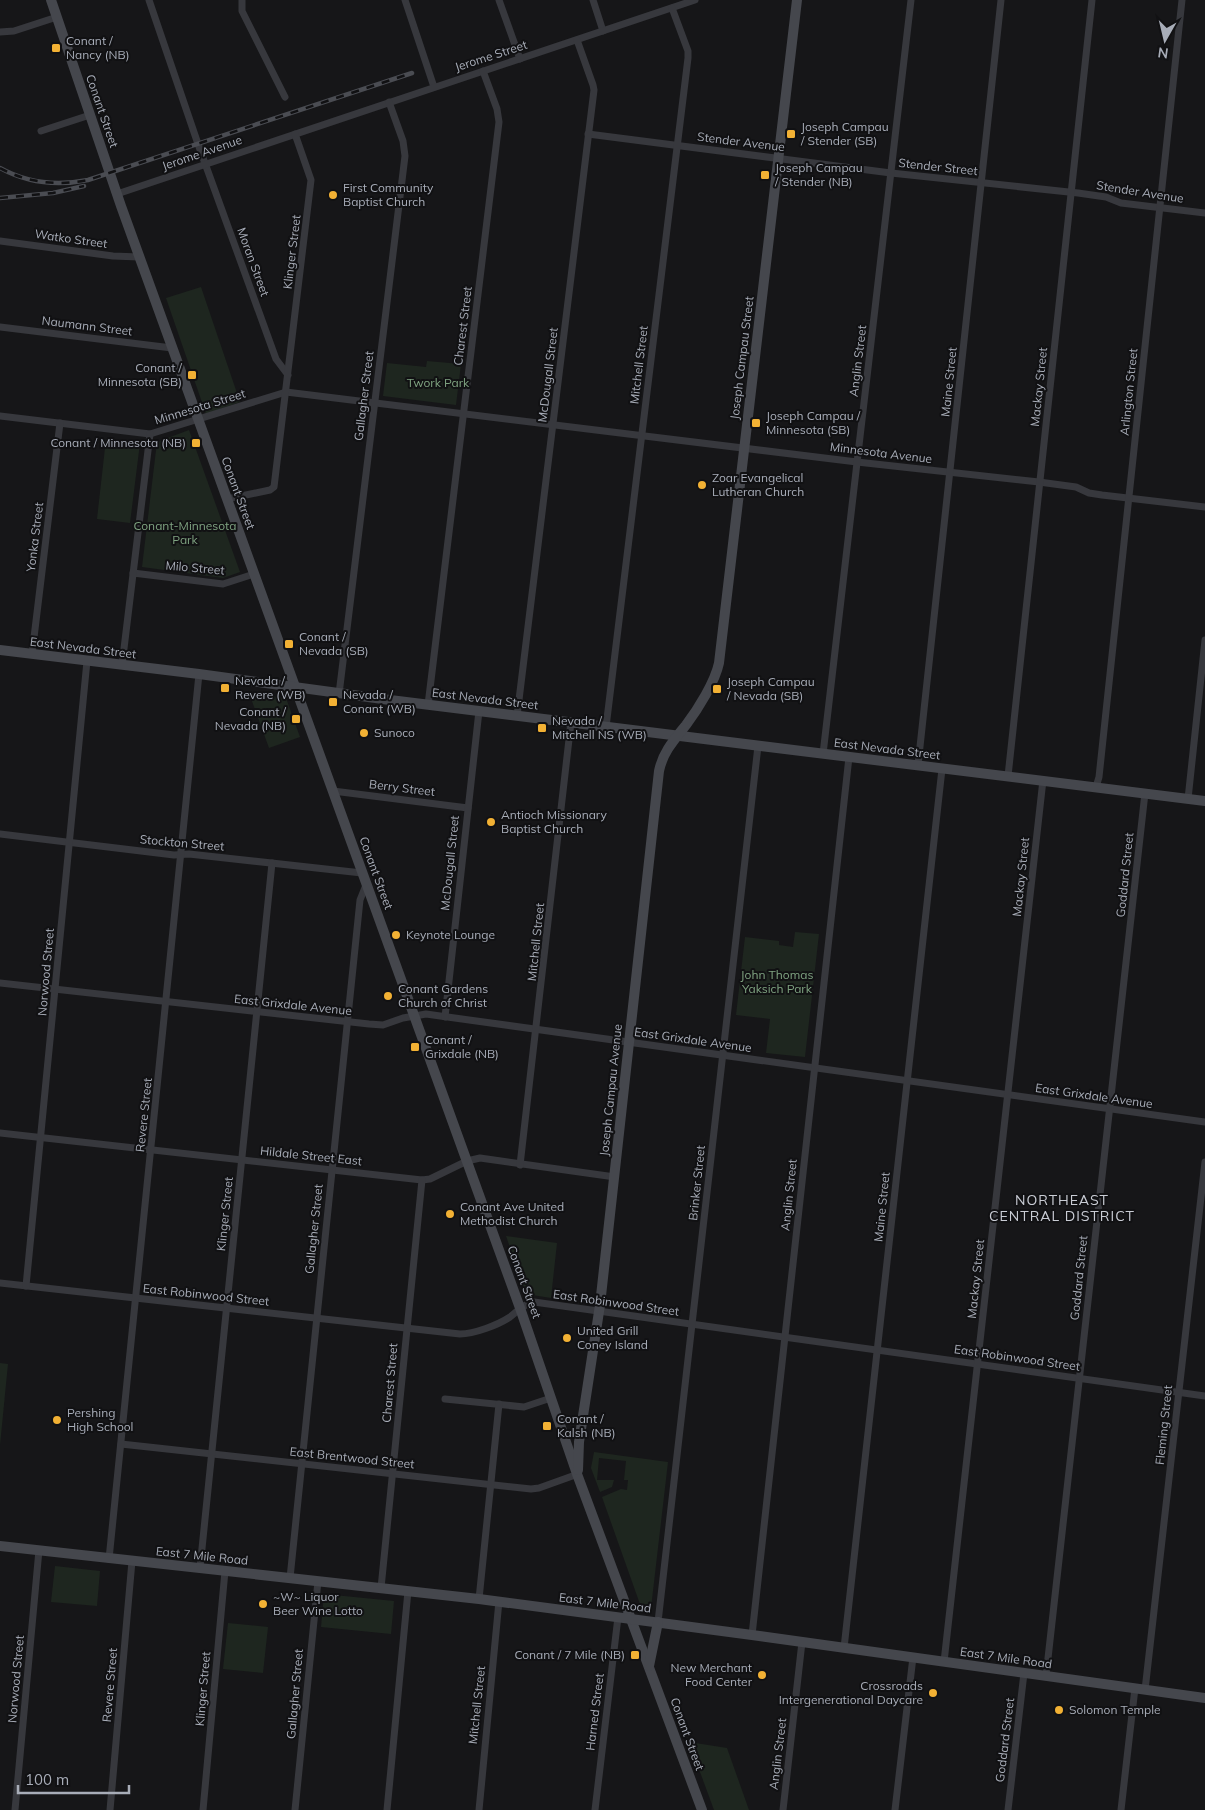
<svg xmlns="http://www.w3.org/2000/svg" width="1205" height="1810" font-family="Mulish,sans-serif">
  <rect width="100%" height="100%" fill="#161618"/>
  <g fill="#1e261f">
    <path d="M 201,287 L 240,402 L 206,414 L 166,298 Z"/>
    <path d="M 427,361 L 461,364 L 456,405 L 383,396 L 387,363 L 426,367 Z"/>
    <path d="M 189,430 L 240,572 L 223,578 L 142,567 L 157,442 Z"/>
    <path d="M 106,439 L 140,443 L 130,523 L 97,519 Z"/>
    <path d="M 249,693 L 286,698 L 300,737 L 269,748 Z"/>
    <path d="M 795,932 L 819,934 L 805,1057 L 766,1053 L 770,1019 L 736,1015 L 745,937 L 779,941 L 779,945 L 793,947 Z"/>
    <path d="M 506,1236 L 557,1243 L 551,1298 L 526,1294 Z"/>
    <path d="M 0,1363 L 8,1364 L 0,1445 Z"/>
    <path d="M 594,1452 L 668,1462 L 651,1608 L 641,1607 L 602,1497 L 621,1489 L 627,1490 L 628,1480 L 624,1480 L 626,1461 L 599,1458 L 597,1480 L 614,1480 L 612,1487 L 600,1492 L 591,1468 Z"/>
    <path d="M 55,1566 L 100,1571 L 97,1606 L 51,1602 Z"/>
    <path d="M 324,1594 L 394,1601 L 391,1634 L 321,1627 Z"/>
    <path d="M 228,1623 L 268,1627 L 263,1673 L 223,1669 Z"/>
    <path d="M 689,1742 L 727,1748 L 749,1810 L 714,1810 Z"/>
  </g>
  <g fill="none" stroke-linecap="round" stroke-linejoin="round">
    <g stroke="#37383d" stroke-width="7">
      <path d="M 149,0 L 198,144 L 276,359 L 288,375"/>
      <path d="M 242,0 L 242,11 L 285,97"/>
      <path d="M 405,0 L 434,87"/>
      <path d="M 499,0 L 520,59"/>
      <path d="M 593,0 L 603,31"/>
      <path d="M 0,32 L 14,31 L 57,17"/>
      <path d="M 41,131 L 90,115"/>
      <path d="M 588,134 L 891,173 L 1078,193 L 1106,197 L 1121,203 L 1205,213"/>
      <path d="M 117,194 L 695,0"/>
      <path d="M 0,241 L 113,256 L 139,257"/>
      <path d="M 0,327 L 172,348"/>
      <path d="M 0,416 L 150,434 L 286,392 L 857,462 L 1039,482 L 1076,487 L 1089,493 L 1102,495 L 1205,507"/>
      <path d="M 227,499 L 270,490 L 274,487 L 311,180 L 295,134"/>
      <path d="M 133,573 L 223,584 L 254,574"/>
      <path d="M 32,654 L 60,423"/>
      <path d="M 122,665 L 150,434"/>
      <path d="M 339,694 L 405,156 L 403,141 L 389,102"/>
      <path d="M 428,705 L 499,122 L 497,109 L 483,71"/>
      <path d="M 517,716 L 594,90 L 593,85 L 577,40"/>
      <path d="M 606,727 L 688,58 L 688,51 L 672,8"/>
      <path d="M 823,754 L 911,0"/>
      <path d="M 918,765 L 1001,0"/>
      <path d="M 1008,776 L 1092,0"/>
      <path d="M 1096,787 L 1099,777 L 1182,0"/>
      <path d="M 333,791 L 468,808"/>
      <path d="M 1188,799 L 1205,640"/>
      <path d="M 0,834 L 174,855 L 189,854 L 362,873"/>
      <path d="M 0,983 L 369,1024 L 383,1025 L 403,1018 L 426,1014 L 1205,1122"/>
      <path d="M 445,1017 L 479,711"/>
      <path d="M 0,1133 L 422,1180 L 430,1179 L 467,1161 L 480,1158 L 615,1177"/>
      <path d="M 520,1165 L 571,722"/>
      <path d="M 0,1283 L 460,1334 C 474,1334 498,1325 510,1317 C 518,1311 523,1304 534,1302 L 1205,1396"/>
      <path d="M 26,1286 L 87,661"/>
      <path d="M 445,1399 L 524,1407 L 551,1398"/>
      <path d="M 121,1444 L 531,1489 L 539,1488 L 578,1474"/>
      <path d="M 109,1559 L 199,674"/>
      <path d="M 200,1568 L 272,863"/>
      <path d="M 290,1578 L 360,900 L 366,885"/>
      <path d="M 381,1588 L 422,1180"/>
      <path d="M 479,1599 L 499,1404"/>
      <path d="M 658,1622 L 758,746"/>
      <path d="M 752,1635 L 849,757"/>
      <path d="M 844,1648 L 942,769"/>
      <path d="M 944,1662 L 1043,780"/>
      <path d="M 1046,1676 L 1145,793"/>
      <path d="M 1145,1690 L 1205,1162"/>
      <path d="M 15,1810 L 39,1550"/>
      <path d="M 110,1810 L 132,1561"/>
      <path d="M 203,1810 L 225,1571"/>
      <path d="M 295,1810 L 318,1581"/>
      <path d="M 387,1810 L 408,1591"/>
      <path d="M 479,1810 L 499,1601"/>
      <path d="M 595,1810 L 618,1617"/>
      <path d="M 783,1810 L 802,1642"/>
      <path d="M 895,1810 L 913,1657"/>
      <path d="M 1008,1810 L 1024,1673"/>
      <path d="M 1121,1810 L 1135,1688"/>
    </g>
    <g stroke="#45474d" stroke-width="10">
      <path d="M 51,0 L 121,206 L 520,1308 L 577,1474 L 702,1810"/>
      <path d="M 0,650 L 199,674 L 390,700 L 1205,801"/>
      <path d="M 578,1470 L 579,1442 L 600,1305 L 659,771 C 663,752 674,740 686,725 C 698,709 715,682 719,663 L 797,0"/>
      <path d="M 0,1546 L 479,1599 L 752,1635 L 1205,1698"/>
      <path d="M 649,1666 L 658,1622"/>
    </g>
    <g stroke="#4a4c52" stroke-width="4.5">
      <g id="rail">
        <path d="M 0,168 C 27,183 58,186 88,180 L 412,73"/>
        <path d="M 0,198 L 53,193 L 84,186"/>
      </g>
    </g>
    <use href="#rail" stroke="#111113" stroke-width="2.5" stroke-dasharray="8" stroke-linecap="butt"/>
  </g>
  <g fill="#f2b134" stroke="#111113" stroke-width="2">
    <rect x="51" y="43" width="10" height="10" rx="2.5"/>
    <rect x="786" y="129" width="10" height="10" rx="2.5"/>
    <rect x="760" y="170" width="10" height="10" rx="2.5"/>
    <circle cx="333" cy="195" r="5"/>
    <rect x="187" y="370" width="10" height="10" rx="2.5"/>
    <rect x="751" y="418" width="10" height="10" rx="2.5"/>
    <rect x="191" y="438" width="10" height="10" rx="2.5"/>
    <circle cx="702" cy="485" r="5"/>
    <rect x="284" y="639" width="10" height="10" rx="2.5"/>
    <rect x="220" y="683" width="10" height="10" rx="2.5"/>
    <rect x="712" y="684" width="10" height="10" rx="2.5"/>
    <rect x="328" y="697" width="10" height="10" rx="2.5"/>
    <rect x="291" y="714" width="10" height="10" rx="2.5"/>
    <rect x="537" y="723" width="10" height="10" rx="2.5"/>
    <circle cx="364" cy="733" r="5"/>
    <circle cx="491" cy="822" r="5"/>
    <circle cx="396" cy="935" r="5"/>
    <circle cx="388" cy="996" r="5"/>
    <rect x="410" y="1042" width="10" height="10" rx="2.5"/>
    <circle cx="450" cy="1214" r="5"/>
    <circle cx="567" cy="1338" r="5"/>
    <circle cx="57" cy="1420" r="5"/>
    <rect x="542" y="1421" width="10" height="10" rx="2.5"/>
    <circle cx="263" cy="1604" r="5"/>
    <rect x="630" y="1650" width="10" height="10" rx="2.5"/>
    <circle cx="762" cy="1675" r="5"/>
    <circle cx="933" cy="1693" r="5"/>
    <circle cx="1059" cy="1710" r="5"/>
  </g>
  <g text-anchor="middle" stroke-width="4" stroke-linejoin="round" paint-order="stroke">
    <g font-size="12" fill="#a8adb8" stroke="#111113" text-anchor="start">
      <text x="66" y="45">Conant /<tspan x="66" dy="14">Nancy (NB)</tspan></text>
      <text x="801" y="131">Joseph Campau<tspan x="801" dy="14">/ Stender (SB)</tspan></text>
      <text x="775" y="172">Joseph Campau<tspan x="775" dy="14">/ Stender (NB)</tspan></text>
      <text x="343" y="192">First Community<tspan x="343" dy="14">Baptist Church</tspan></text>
      <text x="182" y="372" text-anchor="end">Conant /<tspan x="182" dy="14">Minnesota (SB)</tspan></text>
      <text x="766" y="420">Joseph Campau /<tspan x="766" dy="14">Minnesota (SB)</tspan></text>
      <text x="186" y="447" text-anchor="end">Conant / Minnesota (NB)</text>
      <text x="712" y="482">Zoar Evangelical<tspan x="712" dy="14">Lutheran Church</tspan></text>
      <text x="299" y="641">Conant /<tspan x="299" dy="14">Nevada (SB)</tspan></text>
      <text x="235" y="685">Nevada /<tspan x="235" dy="14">Revere (WB)</tspan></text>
      <text x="727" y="686">Joseph Campau<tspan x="727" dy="14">/ Nevada (SB)</tspan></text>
      <text x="343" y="699">Nevada /<tspan x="343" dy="14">Conant (WB)</tspan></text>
      <text x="286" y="716" text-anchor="end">Conant /<tspan x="286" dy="14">Nevada (NB)</tspan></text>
      <text x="552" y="725">Nevada /<tspan x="552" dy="14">Mitchell NS (WB)</tspan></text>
      <text x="374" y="737">Sunoco</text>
      <text x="501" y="819">Antioch Missionary<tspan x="501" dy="14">Baptist Church</tspan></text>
      <text x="406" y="939">Keynote Lounge</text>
      <text x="398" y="993">Conant Gardens<tspan x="398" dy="14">Church of Christ</tspan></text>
      <text x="425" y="1044">Conant /<tspan x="425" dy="14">Grixdale (NB)</tspan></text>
      <text x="460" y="1211">Conant Ave United<tspan x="460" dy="14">Methodist Church</tspan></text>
      <text x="577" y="1335">United Grill<tspan x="577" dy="14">Coney Island</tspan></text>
      <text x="67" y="1417">Pershing<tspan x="67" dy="14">High School</tspan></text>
      <text x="557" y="1423">Conant /<tspan x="557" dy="14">Kalsh (NB)</tspan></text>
      <text x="273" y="1601">~W~ Liquor<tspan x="273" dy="14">Beer Wine Lotto</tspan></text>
      <text x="625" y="1659" text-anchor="end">Conant / 7 Mile (NB)</text>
      <text x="752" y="1672" text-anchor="end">New Merchant<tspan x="752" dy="14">Food Center</tspan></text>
      <text x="923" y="1690" text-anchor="end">Crossroads<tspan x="923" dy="14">Intergenerational Daycare</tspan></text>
      <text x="1069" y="1714">Solomon Temple</text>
    </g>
    <g font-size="12" fill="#a8adb8" stroke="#111113">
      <text transform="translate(491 56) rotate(-18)" y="4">Jerome Street</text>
      <text transform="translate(102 111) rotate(71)" y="4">Conant Street</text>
      <text transform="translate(741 142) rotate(7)" y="4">Stender Avenue</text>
      <text transform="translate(202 153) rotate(-19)" y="4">Jerome Avenue</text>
      <text transform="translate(938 167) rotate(6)" y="4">Stender Street</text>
      <text transform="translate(1140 192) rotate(9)" y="4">Stender Avenue</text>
      <text transform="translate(71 239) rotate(8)" y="4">Watko Street</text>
      <text transform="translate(292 252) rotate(-83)" y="4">Klinger Street</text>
      <text transform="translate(253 262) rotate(70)" y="4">Moran Street</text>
      <text transform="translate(87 326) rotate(7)" y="4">Naumann Street</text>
      <text transform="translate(463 326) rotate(-83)" y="4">Charest Street</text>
      <text transform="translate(742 358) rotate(-83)" y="4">Joseph Campau Street</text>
      <text transform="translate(858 361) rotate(-83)" y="4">Anglin Street</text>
      <text transform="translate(639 365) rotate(-83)" y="4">Mitchell Street</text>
      <text transform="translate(548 375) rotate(-83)" y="4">McDougall Street</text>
      <text transform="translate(949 382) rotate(-84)" y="4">Maine Street</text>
      <text transform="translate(1039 387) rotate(-84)" y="4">Mackay Street</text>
      <text transform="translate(1129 392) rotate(-84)" y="4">Arlington Street</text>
      <text transform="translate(364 396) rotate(-83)" y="4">Gallagher Street</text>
      <text transform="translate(200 407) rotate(-17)" y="4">Minnesota Street</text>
      <text transform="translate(881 453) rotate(7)" y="4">Minnesota Avenue</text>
      <text transform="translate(238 493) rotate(70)" y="4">Conant Street</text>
      <text transform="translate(35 537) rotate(-83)" y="4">Yonka Street</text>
      <text transform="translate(195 568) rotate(5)" y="4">Milo Street</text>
      <text transform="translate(83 648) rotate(7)" y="4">East Nevada Street</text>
      <text transform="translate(485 699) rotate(7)" y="4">East Nevada Street</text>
      <text transform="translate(887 749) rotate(7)" y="4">East Nevada Street</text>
      <text transform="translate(402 788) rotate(7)" y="4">Berry Street</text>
      <text transform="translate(182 843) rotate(5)" y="4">Stockton Street</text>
      <text transform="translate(450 863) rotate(-84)" y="4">McDougall Street</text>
      <text transform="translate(376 873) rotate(70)" y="4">Conant Street</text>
      <text transform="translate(1125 875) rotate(-84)" y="4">Goddard Street</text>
      <text transform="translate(1021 877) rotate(-84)" y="4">Mackay Street</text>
      <text transform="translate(536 942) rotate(-84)" y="4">Mitchell Street</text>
      <text transform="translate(46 972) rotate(-85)" y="4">Norwood Street</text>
      <text transform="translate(293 1005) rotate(6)" y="4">East Grixdale Avenue</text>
      <text transform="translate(693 1040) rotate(8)" y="4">East Grixdale Avenue</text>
      <text transform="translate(611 1090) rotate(-84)" y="4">Joseph Campau Avenue</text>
      <text transform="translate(1094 1096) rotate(8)" y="4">East Grixdale Avenue</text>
      <text transform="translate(144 1115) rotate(-84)" y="4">Revere Street</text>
      <text transform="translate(311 1156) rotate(6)" y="4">Hildale Street East</text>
      <text transform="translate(697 1183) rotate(-84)" y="4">Brinker Street</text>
      <text transform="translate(789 1195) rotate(-84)" y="4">Anglin Street</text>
      <text transform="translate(882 1207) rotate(-84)" y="4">Maine Street</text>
      <text transform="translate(225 1214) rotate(-84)" y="4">Klinger Street</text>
      <text transform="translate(314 1229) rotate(-84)" y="4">Gallagher Street</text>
      <text transform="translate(1079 1278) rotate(-84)" y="4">Goddard Street</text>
      <text transform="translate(976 1279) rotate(-84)" y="4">Mackay Street</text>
      <text transform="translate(524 1282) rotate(70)" y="4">Conant Street</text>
      <text transform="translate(206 1295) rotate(6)" y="4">East Robinwood Street</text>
      <text transform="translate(616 1303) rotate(8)" y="4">East Robinwood Street</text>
      <text transform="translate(1017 1358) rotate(8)" y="4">East Robinwood Street</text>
      <text transform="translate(390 1383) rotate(-85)" y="4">Charest Street</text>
      <text transform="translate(1164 1425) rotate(-84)" y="4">Fleming Street</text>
      <text transform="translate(352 1458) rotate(6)" y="4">East Brentwood Street</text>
      <text transform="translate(202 1556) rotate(6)" y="4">East 7 Mile Road</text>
      <text transform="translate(605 1603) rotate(7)" y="4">East 7 Mile Road</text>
      <text transform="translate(1006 1658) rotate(8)" y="4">East 7 Mile Road</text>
      <text transform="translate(16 1679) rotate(-85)" y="4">Norwood Street</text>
      <text transform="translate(110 1685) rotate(-85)" y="4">Revere Street</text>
      <text transform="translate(203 1689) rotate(-85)" y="4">Klinger Street</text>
      <text transform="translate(295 1694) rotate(-85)" y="4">Gallagher Street</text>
      <text transform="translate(477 1705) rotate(-84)" y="4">Mitchell Street</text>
      <text transform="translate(595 1712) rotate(-83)" y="4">Harned Street</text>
      <text transform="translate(687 1734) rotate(70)" y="4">Conant Street</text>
      <text transform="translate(1005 1740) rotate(-83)" y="4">Goddard Street</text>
      <text transform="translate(778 1754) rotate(-83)" y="4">Anglin Street</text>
    </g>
    <g font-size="12" fill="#7fa381" stroke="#111113">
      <text x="438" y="387">Twork Park</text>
      <text x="185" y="530">Conant-Minnesota<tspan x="185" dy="14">Park</tspan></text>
      <text x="777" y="979">John Thomas<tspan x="777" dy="14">Yaksich Park</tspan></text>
    </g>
    <g font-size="14" letter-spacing="1" fill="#c9ccd4" stroke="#111113">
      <text x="1062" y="1205">NORTHEAST<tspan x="1062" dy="16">CENTRAL DISTRICT</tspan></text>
    </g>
  </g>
  <g transform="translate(1165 40) rotate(188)" stroke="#111113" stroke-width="4" paint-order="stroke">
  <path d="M0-4L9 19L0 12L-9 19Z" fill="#a8adb8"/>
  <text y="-8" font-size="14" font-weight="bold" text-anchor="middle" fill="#a8adb8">N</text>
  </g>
  <path d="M18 1785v8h111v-8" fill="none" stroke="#a8adb8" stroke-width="2.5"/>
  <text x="25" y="1785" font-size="15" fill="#a8adb8" stroke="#111113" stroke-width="4" paint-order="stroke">100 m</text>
</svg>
